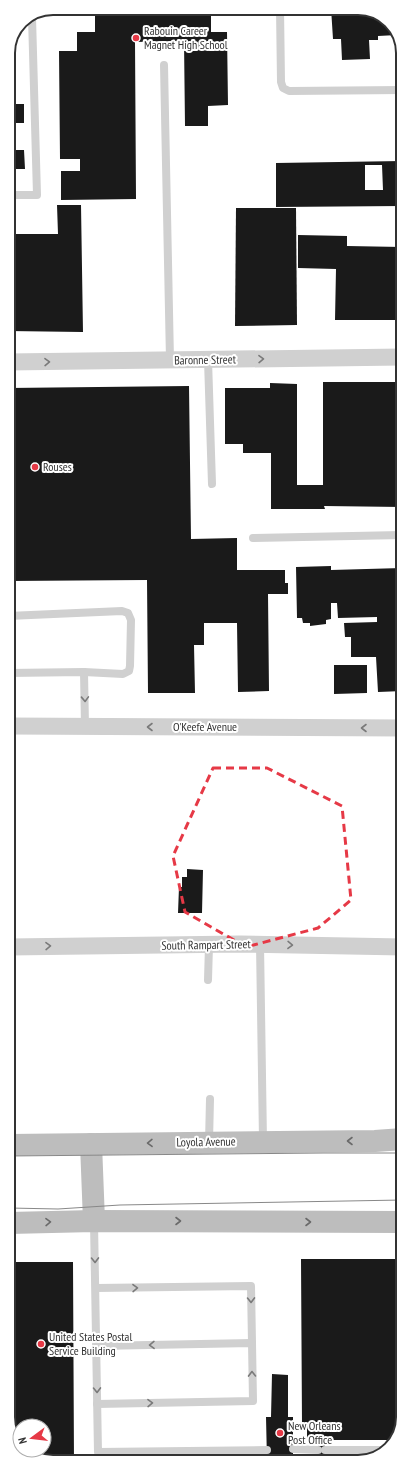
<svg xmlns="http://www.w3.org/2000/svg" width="411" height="1470" font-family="'PT Sans Narrow',sans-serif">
  <rect width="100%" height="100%" fill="#fff"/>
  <g fill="#1a1a1a" fill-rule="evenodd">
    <path d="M 95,8 L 211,8 L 211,32 L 227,32 L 228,105 L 208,106 L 208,126 L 185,126 L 184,41 L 135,42 L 136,199 L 61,200 L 61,171 L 80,171 L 80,159 L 60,159 L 59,51 L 77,51 L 77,32 L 95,32 Z"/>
    <path d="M 331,8 L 364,8 L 388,19 L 397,35 L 378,36 L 378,40 L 369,40 L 370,59 L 342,60 L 341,39 L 333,39 Z"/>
    <path d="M 8,104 L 24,104 L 24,123 L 10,123 L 10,150 L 24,150 L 25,169 L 8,169 Z"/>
    <path d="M 402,161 L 402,206 L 276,207 L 276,163 ZM 365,165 L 382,165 L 383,190 L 365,190 Z"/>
    <path d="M 57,205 L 81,205 L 83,332 L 8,331 L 8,234 L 58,234 Z"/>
    <path d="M 236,208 L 296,208 L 297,325 L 235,326 Z"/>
    <path d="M 298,235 L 347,236 L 347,246 L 402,247 L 402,320 L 335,320 L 336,269 L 298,268 Z"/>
    <path d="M 323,382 L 402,382 L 402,507 L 324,506 L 325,509 L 271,509 L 271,453 L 243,453 L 243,444 L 225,444 L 225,388 L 270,388 L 270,383 L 297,384 L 297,485 L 323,485 Z"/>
    <path d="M 189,386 L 191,539 L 237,538 L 237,570 L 285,570 L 285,583 L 288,583 L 288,594 L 268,594 L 269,691 L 238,692 L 237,623 L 204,623 L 204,645 L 194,645 L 195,693 L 148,693 L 147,580 L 8,581 L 8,388 Z"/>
    <path d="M 331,566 L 331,570 L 402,568 L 403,691 L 378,692 L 376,657 L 351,657 L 351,637 L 345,637 L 344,623 L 377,622 L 377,617 L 338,618 L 337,603 L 331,603 L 331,619 L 326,620 L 326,624 L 310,626 L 310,623 L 303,623 L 302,618 L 297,618 L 296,567 Z"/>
    <path d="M 334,665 L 367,665 L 367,693 L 334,694 Z"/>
    <path d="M 187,869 L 203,870 L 202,913 L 178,913 L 179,887 L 182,887 L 182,877 L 187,877 Z"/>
    <path d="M 397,1044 L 403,1044 L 403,1108 L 397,1109 Z"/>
    <path d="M 301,1259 L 403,1259 L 403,1417 L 394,1440 L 325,1440 L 325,1461 L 318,1461 L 318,1440 L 307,1440 L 307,1426 L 302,1425 Z"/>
    <path d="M 9,1262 L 73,1262 L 74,1462 L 50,1462 L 23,1451 L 44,1450 L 44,1426 L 20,1426 L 20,1445 L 9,1426 Z"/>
    <path d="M 272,1374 L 288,1375 L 288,1417 L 293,1417 L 293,1461 L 267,1461 L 266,1417 L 271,1417 Z"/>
  </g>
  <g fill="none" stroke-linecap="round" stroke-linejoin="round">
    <g stroke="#d0d0d0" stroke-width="8">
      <path d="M 280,8 L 281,82 L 283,88 L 289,91 L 402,90"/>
      <path d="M 164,65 L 170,360"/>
      <path d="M 8,195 L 37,195 L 32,17"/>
      <path d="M 208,360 L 212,484"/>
      <path d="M 253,538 L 402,535"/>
      <path d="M 8,616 L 122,611 L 128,613 L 131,620 L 130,666 L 129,671 L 123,674 L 84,672 L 8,673"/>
      <path d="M 84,672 L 85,726"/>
      <path d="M 260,944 L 263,1141"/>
      <path d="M 208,980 L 209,945"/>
      <path d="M 209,1142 L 210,1099"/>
      <path d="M 94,1222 L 98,1452 L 267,1450"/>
      <path d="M 96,1288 L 251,1286 L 252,1343"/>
      <path d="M 97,1346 L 252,1343 L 253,1401 L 97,1404"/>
      <path d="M 293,1449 L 318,1450"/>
      <path d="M 325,1450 L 386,1450"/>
    </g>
    <g stroke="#d0d0d0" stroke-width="17">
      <path d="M 8,362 L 402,357"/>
      <path d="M 8,726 L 403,728"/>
      <path d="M 9,947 L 240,944 L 403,947"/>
    </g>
    <g stroke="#bdbdbd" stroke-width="22">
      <path d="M 91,1144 L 94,1221"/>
      <path d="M 9,1145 L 375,1141 L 403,1139"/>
      <path d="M 9,1223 L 94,1221 L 403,1222"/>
    </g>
    <g stroke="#888" stroke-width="1">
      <path d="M 9,1156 L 324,1153 L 403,1153"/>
      <path d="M 9,1208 L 58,1209 L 120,1205 L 403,1200"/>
    </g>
  </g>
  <defs><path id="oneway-chevron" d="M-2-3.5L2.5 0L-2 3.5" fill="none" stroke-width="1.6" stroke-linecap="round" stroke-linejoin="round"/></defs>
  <g stroke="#7a7a7a">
    <use href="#oneway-chevron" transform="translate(261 359) rotate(-1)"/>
    <use href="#oneway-chevron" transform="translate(47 362) rotate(-1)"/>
    <use href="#oneway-chevron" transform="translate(85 699) rotate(88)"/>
    <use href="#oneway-chevron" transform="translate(150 727) rotate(-180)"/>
    <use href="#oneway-chevron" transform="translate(364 728) rotate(-180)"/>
    <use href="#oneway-chevron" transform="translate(290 945) rotate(1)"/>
    <use href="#oneway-chevron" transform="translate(48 946) rotate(-1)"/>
    <use href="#oneway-chevron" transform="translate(95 1260) rotate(89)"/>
    <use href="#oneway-chevron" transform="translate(135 1288) rotate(-1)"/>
    <use href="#oneway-chevron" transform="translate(251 1300) rotate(89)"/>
    <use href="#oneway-chevron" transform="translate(152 1345) rotate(179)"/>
    <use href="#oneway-chevron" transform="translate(252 1374) rotate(-91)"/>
    <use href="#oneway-chevron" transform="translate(97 1390) rotate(89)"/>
    <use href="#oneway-chevron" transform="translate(150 1403) rotate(-1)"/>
  </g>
  <g stroke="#6a6a6a">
    <use href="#oneway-chevron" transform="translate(350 1141) rotate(180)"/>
    <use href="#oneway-chevron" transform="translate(150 1143) rotate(179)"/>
    <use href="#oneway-chevron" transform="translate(178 1221)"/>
    <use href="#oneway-chevron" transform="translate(48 1222) rotate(-1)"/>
    <use href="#oneway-chevron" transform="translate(308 1222)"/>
  </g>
  <path fill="none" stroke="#e63946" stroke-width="3" stroke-dasharray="8 5" stroke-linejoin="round" d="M 213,768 L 267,768 L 342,806 L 351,900 L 318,928 L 246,947 L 185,912 L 173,856 Z"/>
  <g fill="#e63946" stroke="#fff" stroke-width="1.5">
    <circle cx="136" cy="38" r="4"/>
    <circle cx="35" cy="467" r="4"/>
    <circle cx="41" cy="1344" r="4"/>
    <circle cx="280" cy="1433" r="4"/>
  </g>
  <g text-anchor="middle" stroke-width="4" stroke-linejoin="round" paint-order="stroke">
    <g font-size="12" fill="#333" stroke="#fff" text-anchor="start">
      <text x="144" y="35">Rabouin Career<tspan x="144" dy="14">Magnet High School</tspan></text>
      <text x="43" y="471">Rouses</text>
      <text x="49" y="1341">United States Postal<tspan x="49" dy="14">Service Building</tspan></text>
      <text x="288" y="1430">New Orleans<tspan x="288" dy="14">Post Office</tspan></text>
    </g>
    <g font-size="12" fill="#333" stroke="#fff">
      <text transform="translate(205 360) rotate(-1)" y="4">Baronne Street</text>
      <text x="205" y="731">O'Keefe Avenue</text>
      <text transform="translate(206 945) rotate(-1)" y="4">South Rampart Street</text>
      <text transform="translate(206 1142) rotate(-1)" y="4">Loyola Avenue</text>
    </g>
  </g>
  <path d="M0 0H411V1470H0ZM53 15H358A38 38 0 0 1 396 53V1417A38 38 0 0 1 358 1455H53A38 38 0 0 1 15 1417V53A38 38 0 0 1 53 15Z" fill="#fff" fill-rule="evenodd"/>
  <path fill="none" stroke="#333" stroke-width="2" d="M53 15H358A38 38 0 0 1 396 53V1417A38 38 0 0 1 358 1455H53A38 38 0 0 1 15 1417V53A38 38 0 0 1 53 15Z"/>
  <g transform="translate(32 1438) rotate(255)"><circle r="19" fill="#ffffff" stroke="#adadad"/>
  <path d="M0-3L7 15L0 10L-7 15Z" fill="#e63946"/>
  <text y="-6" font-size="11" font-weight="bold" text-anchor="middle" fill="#333333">N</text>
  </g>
</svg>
